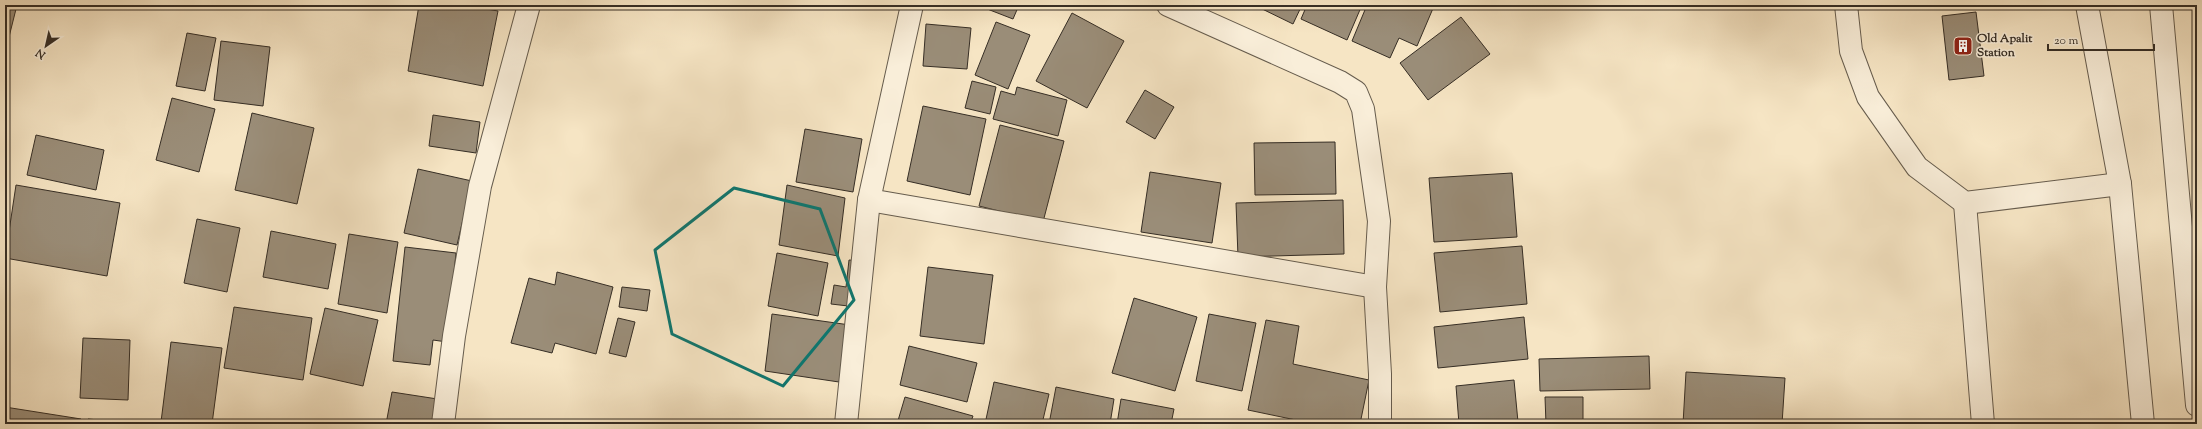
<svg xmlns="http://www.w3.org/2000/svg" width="2202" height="429" font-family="'Sorts Mill Goudy',serif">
  <rect width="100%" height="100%" fill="#f6e5c4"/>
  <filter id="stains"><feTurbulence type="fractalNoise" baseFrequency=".005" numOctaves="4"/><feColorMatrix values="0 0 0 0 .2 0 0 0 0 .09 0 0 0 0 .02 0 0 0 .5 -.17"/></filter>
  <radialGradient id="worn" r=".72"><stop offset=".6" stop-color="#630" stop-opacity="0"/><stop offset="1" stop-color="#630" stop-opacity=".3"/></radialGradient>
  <g fill="#9a8d78" stroke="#362e25">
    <path d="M5 5H17L5 53Z"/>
    <path d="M419 5H463L498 11 483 86 408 71Z"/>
    <path d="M977 5H1019L1013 19Z"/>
    <path d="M1254 5H1302L1293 24Z"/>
    <path d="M1307 5H1362L1347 40 1301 19Z"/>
    <path d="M1367 5H1432L1434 6 1417 46 1399 38 1390 58 1352 41Z"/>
    <path d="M1976 12 1984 76 1949 80 1942 16Z"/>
    <path d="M1072 13 1124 41 1087 108 1036 81Z"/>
    <path d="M1461 17 1490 54 1428 100 1400 63Z"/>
    <path d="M996 22 1030 35 1008 89 975 75Z"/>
    <path d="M926 24 971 28 967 69 923 66Z"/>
    <path d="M187 33 216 38 205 91 176 86Z"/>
    <path d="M221 41 270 47 263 106 214 100Z"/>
    <path d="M972 81 996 87 990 114 965 108Z"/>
    <path d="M1017 87 1067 100 1058 136 993 119 1001 91 1015 95Z"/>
    <path d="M1145 90 1174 107 1155 139 1126 122Z"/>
    <path d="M172 98 215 109 199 172 156 160Z"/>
    <path d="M923 106 986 119 970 195 907 181Z"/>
    <path d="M252 113 314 128 297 204 235 190Z"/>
    <path d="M433 115 480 122 476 153 429 146Z"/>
    <path d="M1000 125 1064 141 1043 222 979 206Z"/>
    <path d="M805 129 862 139 853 192 796 182Z"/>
    <path d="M36 135 104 150 96 190 27 175Z"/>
    <path d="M1335 142 1336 194 1255 195 1254 143Z"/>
    <path d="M418 169 472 181 457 245 404 233Z"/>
    <path d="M1150 172 1221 183 1212 243 1141 232Z"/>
    <path d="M1512 173 1517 237 1434 242 1429 178Z"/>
    <path d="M16 185 120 203 107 276 5 258Z"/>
    <path d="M787 185 845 198 838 256 779 245Z"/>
    <path d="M1343 200 1344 254 1238 257 1236 203Z"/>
    <path d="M197 219 240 228 227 292 184 283Z"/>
    <path d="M271 231 336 244 328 289 263 277Z"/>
    <path d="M349 234 398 242 387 313 338 304Z"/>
    <path d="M1522 246 1527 304 1440 312 1434 253Z"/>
    <path d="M405 247 456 253 447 342 433 340 430 365 393 361Z"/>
    <path d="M777 253 828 263 818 316 768 306Z"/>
    <path d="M849 260 863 261 857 307 831 304 834 285 846 287Z"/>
    <path d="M928 267 993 275 984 344 920 336Z"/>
    <path d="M557 272 613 287 596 354 555 343 552 353 511 343 529 278 555 285Z"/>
    <path d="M622 287 650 290 647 311 619 307Z"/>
    <path d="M1134 298 1197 317 1175 391 1112 373Z"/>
    <path d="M234 307 312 318 303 380 224 368Z"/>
    <path d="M325 308 378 320 363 386 310 374Z"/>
    <path d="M772 314 850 325 839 382 765 371Z"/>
    <path d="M1209 314 1256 323 1242 391 1196 381Z"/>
    <path d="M1524 317 1528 359 1438 368 1434 327Z"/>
    <path d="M618 318 635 322 626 357 609 353Z"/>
    <path d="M1266 320 1299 326 1293 364 1369 380 1360 424H1315L1248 410Z"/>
    <path d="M83 338 130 340 128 400 80 398Z"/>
    <path d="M171 342 222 348 212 424 161 422Z"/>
    <path d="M909 346 977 363 967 402 900 385Z"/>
    <path d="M1649 356 1650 389 1540 391 1539 359Z"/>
    <path d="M1686 372 1785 378 1782 424H1683Z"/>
    <path d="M1514 380 1518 422 1459 424 1456 386Z"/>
    <path d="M994 382 1049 394 1042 424H985Z"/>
    <path d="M1056 387 1114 399 1110 424H1049Z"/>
    <path d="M392 392 444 400 439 424H386Z"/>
    <path d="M905 397 973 416 970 424H897Z"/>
    <path d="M1545 397H1583V424H1546Z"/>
    <path d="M1121 399 1174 409 1171 424H1117Z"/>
    <path d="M5 407 81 419 80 424H5Z"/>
    <path d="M88 419 143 424H88Z"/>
  </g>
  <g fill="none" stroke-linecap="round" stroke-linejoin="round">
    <defs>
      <g id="minor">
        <path d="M1168 5 1340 82 1356 92 1363 109 1379 221 1375 287 1380 374V424"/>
        <path d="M1846 5 1851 51 1868 97 1917 167 1965 203 2120 184"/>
        <path d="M2087 5 2120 184 2143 424"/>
        <path d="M2161 5 2197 405"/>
        <path d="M869 200 1375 287"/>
        <path d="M1965 203 1983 424"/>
        <path d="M443 424 454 336 480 186 529 5"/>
        <path d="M846 424 869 200 912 5"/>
      </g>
    </defs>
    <use href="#minor" stroke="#665c4d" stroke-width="24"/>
    <use href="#minor" stroke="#f9eed9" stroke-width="22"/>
  </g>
  <path fill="none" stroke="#0f766e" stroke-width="3" stroke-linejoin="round" d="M734 188 820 209 854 300 783 386 672 334 655 250Z"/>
  <defs>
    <symbol id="building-square" viewBox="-11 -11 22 22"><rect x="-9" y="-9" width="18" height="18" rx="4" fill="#8f2418" stroke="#f9eed9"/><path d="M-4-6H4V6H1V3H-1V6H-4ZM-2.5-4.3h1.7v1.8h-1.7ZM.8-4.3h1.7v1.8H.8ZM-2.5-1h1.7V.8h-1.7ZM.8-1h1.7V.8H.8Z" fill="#fff"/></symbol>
  </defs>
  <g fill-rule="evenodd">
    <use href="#building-square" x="1952" y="35" width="22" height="22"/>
  </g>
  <g text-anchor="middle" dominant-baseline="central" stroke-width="3" stroke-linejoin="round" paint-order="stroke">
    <g font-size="12" font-weight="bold" fill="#362e25" stroke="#f9eed9" text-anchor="start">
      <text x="1977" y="39">Old Apalit<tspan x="1977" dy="14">Station</tspan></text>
    </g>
  </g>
  <rect width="2202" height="429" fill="none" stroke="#f6e5c4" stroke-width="20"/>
  <rect x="6" y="6" width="2190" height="417" fill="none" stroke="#362e25" stroke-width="2"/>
  <rect x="10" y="10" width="2182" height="409" fill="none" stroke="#362e25"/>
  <g transform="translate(46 46) rotate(214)" stroke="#f9eed9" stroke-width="3" paint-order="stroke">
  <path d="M0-3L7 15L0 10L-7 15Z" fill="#362e25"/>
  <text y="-6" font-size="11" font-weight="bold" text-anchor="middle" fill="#362e25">N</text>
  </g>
  <path d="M2048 44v6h106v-6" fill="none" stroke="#362e25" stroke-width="2"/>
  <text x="2054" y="44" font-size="12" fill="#362e25" stroke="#f9eed9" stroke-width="3" paint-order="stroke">20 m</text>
  <rect width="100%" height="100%" filter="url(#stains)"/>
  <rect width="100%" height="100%" fill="url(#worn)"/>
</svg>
